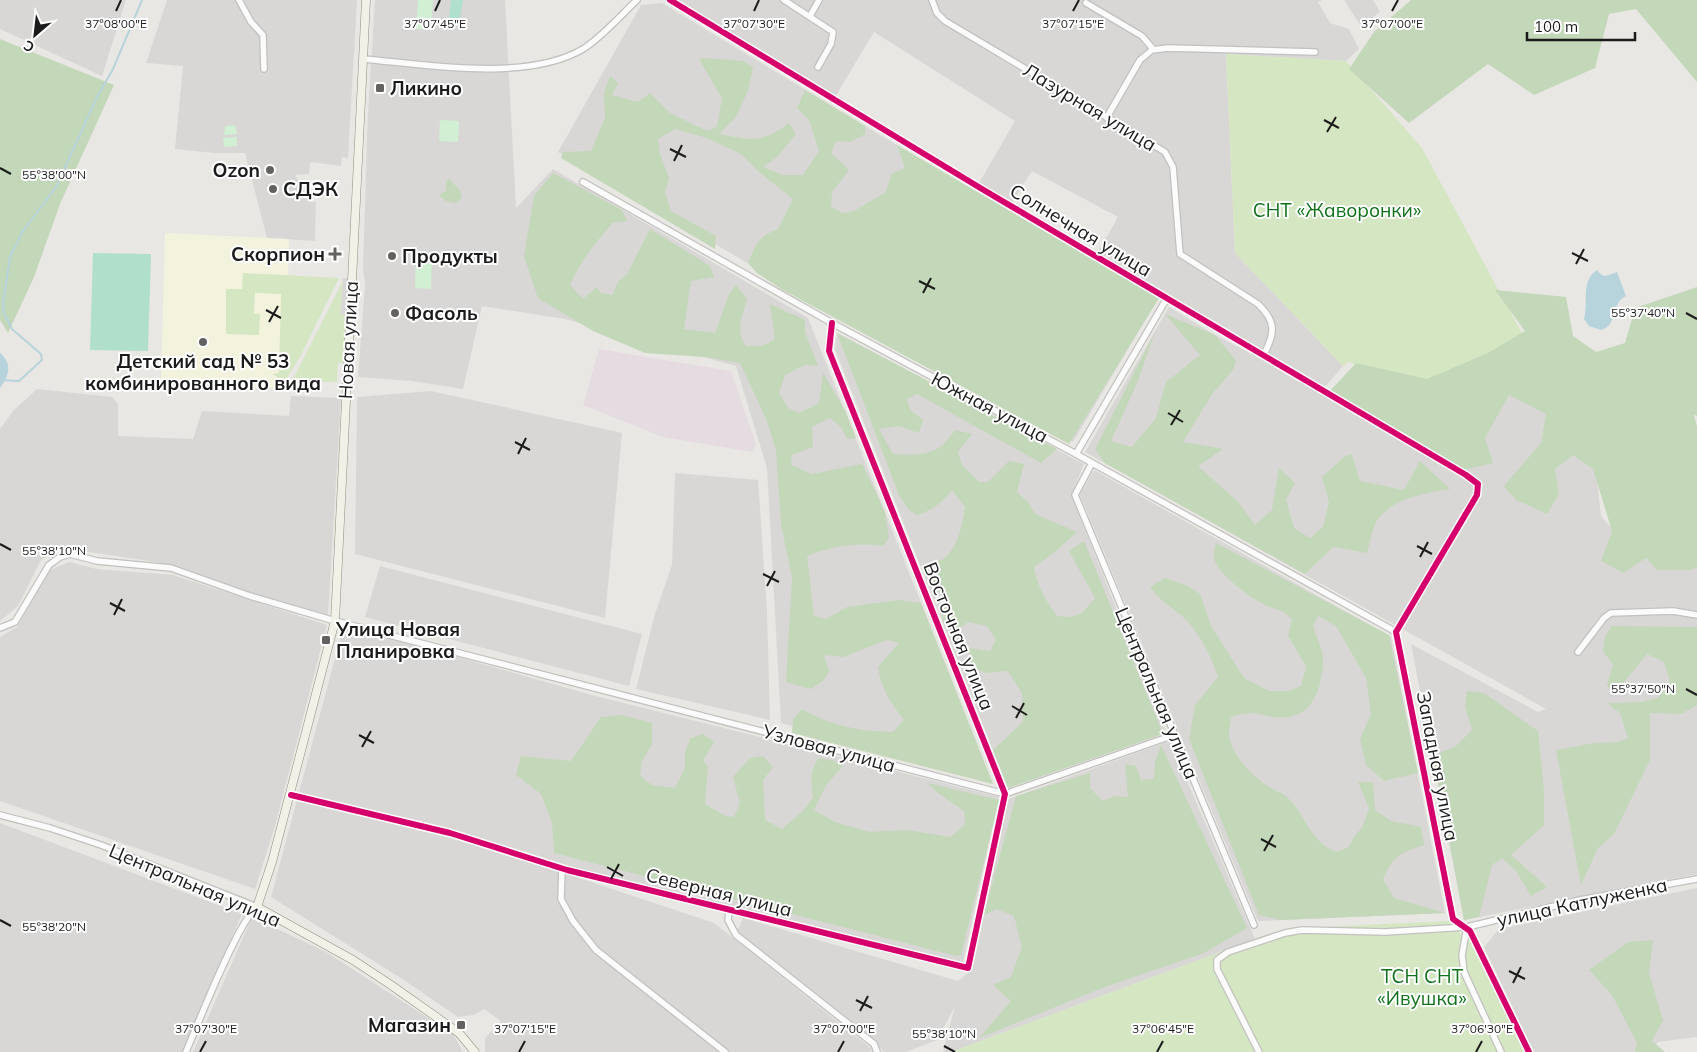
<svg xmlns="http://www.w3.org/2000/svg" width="1697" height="1052" font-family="Mulish,sans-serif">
  <rect width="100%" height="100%" fill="#e9e7e3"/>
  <g fill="#d8d7d5">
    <path d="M0 0H126L102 76 0 29Z"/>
    <path d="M167 0H357L348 158 342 157 341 166 310 162 309 174 295 175 311 202H316L315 241 267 238 245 153H214L175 149 183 66 146 63Z"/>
    <path d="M375 0H505L516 208 553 169 808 318 993 784 781 723 767 468 736 366 565 319 482 306 463 389 412 381 358 377 365 285 363 268 368 112Z"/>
    <path d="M674 0H1323L1318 2 1330 23 1349 29 1359 49 1346 61 1226 54 1235 253 1343 366 1324 388 1097 254 1118 217 1032 171 1012 202 979 183 1015 121 874 32 835 97Z"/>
    <path d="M1344 0H1373L1380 12 1361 26Z"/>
    <path d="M662 3 1156 302 1073 442 836 315 558 152 641 5Z"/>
    <path d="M343 278H349L346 315H340Z"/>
    <path d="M1169 307 1215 335 1402 432 1511 389 1592 434 1601 516 1632 552 1697 555V874L1464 920 1411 644 1538 712 1546 709 1085 452Z"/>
    <path d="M837 333 1084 464 1071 495 1166 733 1008 788 835 349Z"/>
    <path d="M37 389 112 397 118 404V436L193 439 202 411 289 416 291 396 341 398 328 615 260 596 175 565 63 548 41 560 18 606 0 621V429L13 411Z"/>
    <path d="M431 391 622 433 605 618 355 554 357 397Z"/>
    <path d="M1094 470 1391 637 1445 913 1258 921 1080 495Z"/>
    <path d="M675 473 758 480 767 610 770 720 636 689 655 614 672 565Z"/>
    <path d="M69 562 97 569 173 575 327 625 275 826 255 889 0 801V637L17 627 50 570Z"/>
    <path d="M380 566 642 634 629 686 365 617Z"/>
    <path d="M344 625 592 695 999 797 963 962 492 849 714 923 872 1049 870 1052H485V1038L501 1021 484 1009 474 1015 458 1017 404 980 271 897Z"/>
    <path d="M1170 741 1255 939 951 1052H943L955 1006 937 1040 906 1052H884L863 1030 737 932 743 918 958 981 969 972 1008 799Z"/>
    <path d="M0 823 242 914 183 1052H0Z"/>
    <path d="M1697 888V1037L1658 1042 1651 1052H1534L1484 947 1499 929Z"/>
    <path d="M252 917 326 952 453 1034 463 1052H193Z"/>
  </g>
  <path fill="#e7dbe2" d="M599 349 731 371 756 444 753 452 663 437 583 405Z"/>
  <path fill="#f3f3dd" d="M165 233 289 239 285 388 178 382 161 386Z"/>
  <g fill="#d5e6c2">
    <path d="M1226 54 1346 61 1422 148 1526 341 1439 380 1382 375 1348 362 1343 366 1235 253Z"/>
    <path d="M243 273 339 278 301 355 285 381 272 374 279 373 281 294 255 293 254 314H260L259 335 226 334V289H242Z"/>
    <path d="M343 281 340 315H346L343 363H338L337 382 292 381Z"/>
    <path d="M1449 921 1460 934 1471 939 1526 1052H951L1274 932 1299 928Z"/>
  </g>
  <g fill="#c3d7b9">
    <path d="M1411 0H1697V82L1636 9 1609 14 1595 68 1534 95 1488 64 1409 123 1349 69 1374 32Z"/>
    <path d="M0 39 114 85 60 204 34 277 8 333 0 320Z"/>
    <path d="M705 58 743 61 753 67 748 91 735 118 719 134C753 140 760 144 789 123L796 134 777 157 763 167 783 175H803L819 151 809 120 797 108 805 90 865 126V134L850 142 836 141 831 153 849 170 832 192 831 206 842 213 854 211 886 192 891 174 905 168 897 145 1159 298 1069 444 783 290 757 273 748 263C757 242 757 238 778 229L793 199 760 173 741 154 707 138 675 129 658 139 660 154 669 178 665 193 671 211 716 236 715 249 561 158 563 152 591 151 605 118 604 93 610 76 618 83 612 95 638 102 650 93 670 113 707 131 717 127 722 98 699 59Z"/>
    <path d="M553 173 622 210 627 221 613 223C594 243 581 261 570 285L583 299 597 287 601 293 612 295 618 282 627 274 650 229 710 266 714 277 691 281 684 329 715 333 729 294 736 285 747 299C743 316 734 330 746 346H762L775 339 770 304 805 320V332L818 366 805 365 785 375 779 393 788 408 799 413 819 403 823 373 845 410 856 438 847 439 841 427 830 418 812 427 813 447 792 455 791 465 812 474 862 464 885 512 889 538 883 546C855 542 833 546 807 556L814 616 826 619 847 607 899 600 921 603 993 784 792 733 793 719 802 709C830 726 860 731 893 732L904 720C891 703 881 689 878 667L899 643 887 640 843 657 824 655 829 672 823 681 811 689 786 682 792 577 781 525 776 450 767 421 740 363 705 357 645 353 593 331 538 298 524 256 534 196Z"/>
    <path d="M449 179 459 189 462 198 455 203 446 201 439 195 446 191V182Z"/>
    <path d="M1697 287V416L1694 415 1697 427V567L1691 570H1657L1646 558 1623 573 1601 561 1612 531 1593 469 1573 455 1555 469 1559 494 1547 514 1516 500 1504 486 1541 443 1546 414 1509 395 1485 438 1493 463 1462 470 1330 391 1356 363 1427 379 1488 353 1525 331 1495 290 1566 297 1573 336 1596 352 1625 343 1635 308Z"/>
    <path d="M1165 314 1215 335 1236 361 1233 370 1212 394 1183 442 1223 449 1198 466 1238 502 1255 525 1272 510 1279 468 1295 483 1286 500 1294 528 1310 538 1323 527 1329 502 1322 477 1344 457 1352 454 1360 481 1404 490 1420 461 1450 489C1426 493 1394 498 1378 519 1372 527 1370 543 1367 553L1333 547 1305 574 1105 463 1095 449 1155 332 1137 383 1111 441 1132 447 1156 418 1166 382 1200 355Z"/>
    <path d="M837 333 1057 449 1041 463 917 394 907 399 910 410 923 420 919 433 899 426 879 429 893 454C922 455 938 457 955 430L972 434 958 452 962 465 979 482H988L1009 461 1024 464 1017 492 1028 502 1035 514 1077 532 1056 551 1034 567C1037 586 1046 601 1057 616 1078 619 1082 614 1095 598L1069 551 1084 541 1163 734 1008 788 993 750 1023 722 1022 693 1008 671 987 673 972 668 969 648 990 651 996 640 987 626 968 622 956 631 943 622 944 600 923 565C929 563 938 562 943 559 959 547 962 525 965 507L952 490C942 503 933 510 917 515L909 510 899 495Z"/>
    <path d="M1216 543 1389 635 1418 773 1384 781 1366 765 1360 739 1371 714 1366 678 1336 626 1318 616 1313 626C1316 636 1323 649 1323 660 1323 682 1315 714 1288 717 1266 720 1258 707 1231 717 1231 723 1228 731 1229 736 1232 755 1251 775 1266 785 1273 790 1283 792 1289 799 1308 818 1309 842 1337 852L1349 847 1354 837 1363 826 1369 808 1358 782H1373L1375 810 1391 821 1421 827 1424 845C1400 853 1394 855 1383 879L1394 898 1445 913 1281 920 1259 915 1189 739 1195 705 1218 677C1211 656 1199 631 1182 616 1170 606 1159 600 1150 587L1165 578 1188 586 1200 594 1211 626 1244 678 1269 691H1289L1301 686 1306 666 1288 636 1292 619C1280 608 1279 611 1265 605 1252 599 1223 577 1217 565 1212 558 1214 551 1216 543Z"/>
    <path d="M1612 626 1697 627V705L1681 714 1650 713V760L1614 834 1598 848 1581 885 1556 750 1594 743 1618 742 1628 738 1620 713 1607 703 1641 702 1658 698 1670 681 1664 662 1647 654 1625 681 1615 690 1610 689 1607 685 1613 665 1603 651 1605 636Z"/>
    <path d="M1467 691 1484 693 1538 731 1544 791V825L1511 855 1547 887 1531 896 1516 871 1502 858 1492 865 1479 917 1464 920 1433 756 1456 746 1472 730 1465 707Z"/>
    <path d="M621 715 652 723V744L642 761 640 776 652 785 675 788 685 768V752L691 738 703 734 714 742 703 760 708 767 705 804 725 816 734 817 740 803 733 777 750 758 763 756 773 767 763 780 765 820 782 829 803 811 813 797C811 782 809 771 819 758L832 760 843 766 826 785 814 810 835 822 869 832 907 830 951 837 965 824 964 811 938 793 927 783 999 800 961 955 956 956 554 853 552 823 541 794 516 775 521 756 571 761 601 717Z"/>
    <path d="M1161 745 1247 928 1204 953 1102 988 979 1038 1011 1001 993 985 1011 977 1022 947 1014 916 997 909 984 915 1016 796 1090 773V788L1103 801 1115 796 1128 797 1125 764 1136 766 1141 780 1154 779 1155 762Z"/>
    <path d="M1653 940 1649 973 1663 1020 1652 1041 1665 1052H1635L1637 1043 1612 995 1589 970 1628 942Z"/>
  </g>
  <g fill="#d1efd2">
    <path d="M418 0H433L431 30 416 29Z"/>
    <path d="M440 120 459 121 458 142 439 141Z"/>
    <path d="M235 125 237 134 224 135 225 126Z"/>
    <path d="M237 137V146L224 147 223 138Z"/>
    <path d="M416 255 432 256 431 289 415 288Z"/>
  </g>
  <g fill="#b0dfcc">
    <path d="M451 0H463L459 24 451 23 449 20Z"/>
    <path d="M93 253 151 254 148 351 90 350Z"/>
  </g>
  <g fill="#b7d3db">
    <path d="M1597 270C1605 280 1607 275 1617 272L1626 296C1610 303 1619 325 1601 330L1589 326 1584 319C1589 302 1580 281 1597 270Z"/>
    <path d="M0 353C13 364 9 376 0 388Z"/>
  </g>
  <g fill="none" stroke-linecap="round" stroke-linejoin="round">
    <path stroke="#b7d3db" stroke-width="2" d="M0 380 19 381 42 360 41 354 12 329 4 313 3 303 10 257 23 231 56 187 97 97 113 69 142 0"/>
    <defs>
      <g id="street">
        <path d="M239 0 251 22 263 35 264 69"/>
        <path d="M670 0 982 189 1466 475 1478 484 1477 495 1396 632 1453 919 1470 931 1529 1052"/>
        <path d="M784 0 833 32 831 44 818 67"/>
        <path d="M932 0 937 13 945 21 1165 152 1173 167 1180 254 1258 304C1277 322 1275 334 1263 356"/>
        <path d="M1086 3 1142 36 1153 49"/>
        <path d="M810 16 819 0"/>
        <path d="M364 59C427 65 527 82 583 49 602 37 620 16 637 0"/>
        <path d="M1107 117 1140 60 1152 50 1168 48 1315 52"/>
        <path d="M583 182 832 323 1076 454 1396 632"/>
        <path d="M1076 454 1167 298"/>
        <path d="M1092 463 1075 495 1254 925"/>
        <path d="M0 628 15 622 49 565 60 557 70 554 97 561 171 568 250 596 335 621 1005 794 1174 735"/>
        <path d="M1578 652 1604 618 1611 613 1673 611 1697 615"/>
        <path d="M291 795 450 833 567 870 968 968 1005 794 829 351 832 323"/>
        <path d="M0 815 50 828 101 845 257 907"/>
        <path d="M562 868 561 899 573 921 596 950 725 1052"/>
        <path d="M729 910 728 920 736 935 874 1044 877 1052"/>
        <path d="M1467 927 1462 955 1464 972 1501 1052"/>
        <path d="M186 1052C197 1026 239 919 257 907"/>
        <path d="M1259 1052 1217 969V960L1228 952 1285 933 1302 930 1385 932 1467 927 1580 900 1697 879"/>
      </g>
      <path id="secondary" d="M366 0 335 621 272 862 257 907 353 960 391 985 459 1033 475 1052"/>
    </defs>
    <use href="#street" stroke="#c2c1bf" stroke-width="8"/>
    <use href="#secondary" stroke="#8f917d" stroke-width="9"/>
    <use href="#street" stroke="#fcfbfb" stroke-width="5.5"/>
    <use href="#secondary" stroke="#f1f1e8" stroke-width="8"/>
    <defs>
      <g id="cycleway">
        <path d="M670 0 982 189 1466 475 1478 484 1477 495 1396 632 1453 919 1470 931 1529 1052"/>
        <path d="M291 795 450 833 567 870 968 968 1005 794 829 351 832 323"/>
      </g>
    </defs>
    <use href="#cycleway" stroke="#fff" stroke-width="9"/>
    <use href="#cycleway" stroke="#d6006c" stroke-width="6"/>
  </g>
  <path fill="none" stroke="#1b1b1b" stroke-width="2" d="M116 11 121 0M435 11 440 0M754 11 759 0M1073 11 1079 0M1392 11 1398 0M1324 120 1339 128M1327 132 1336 117M670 149 686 157M674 161 682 145M0 168 11 174M1572 253 1588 261M1576 264 1584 249M919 281 935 289M923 293 931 278M266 310 281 318M1686 313 1697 319M269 322 278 306M1168 413 1183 422M1171 425 1180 410M515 442 530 450M518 454 526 438M0 544 11 550M1417 546 1432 554M1420 557 1428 542M763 574 779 582M767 586 775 571M110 603 125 611M114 615 122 599M1686 689 1697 695M1012 706 1027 715M1016 718 1024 703M359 735 374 743M362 747 371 731M1261 839 1276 847M1264 851 1273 835M607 867 623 876M611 879 619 864M0 920 11 926M1509 971 1525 979M1513 983 1521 967M856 1000 872 1008M860 1011 868 996M944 1046 955 1052M200 1052 206 1041M519 1052 525 1041M838 1052 844 1041M1157 1052 1163 1041M1476 1052 1482 1041"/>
  <g fill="#636261" stroke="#fff" stroke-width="2">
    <rect x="375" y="83" width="10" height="10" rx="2.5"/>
    <circle cx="270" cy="170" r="5"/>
    <circle cx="273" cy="189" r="5"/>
    <path d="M332.5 246.5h5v5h5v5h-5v5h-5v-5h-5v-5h5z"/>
    <circle cx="392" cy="256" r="5"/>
    <circle cx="395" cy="313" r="5"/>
    <circle cx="203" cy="342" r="5"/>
    <rect x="321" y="635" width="10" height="10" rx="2.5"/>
    <rect x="456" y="1020" width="10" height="10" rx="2.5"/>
  </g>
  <g text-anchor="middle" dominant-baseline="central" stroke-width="4" stroke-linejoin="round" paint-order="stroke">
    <g font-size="19" font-weight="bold" fill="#1b1b1b" stroke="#fff" text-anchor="start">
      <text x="390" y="88">Ликино</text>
      <text x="260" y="170" text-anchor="end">Ozon</text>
      <text x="283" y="189">СДЭК</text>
      <text x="325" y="254" text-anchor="end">Скорпион</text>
      <text x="402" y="256">Продукты</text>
      <text x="405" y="313">Фасоль</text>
      <text x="203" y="361" text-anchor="middle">Детский сад № 53<tspan x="203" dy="22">комбинированного вида</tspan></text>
      <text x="336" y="629">Улица Новая<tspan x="336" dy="22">Планировка</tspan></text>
      <text x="451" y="1025" text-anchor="end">Магазин</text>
    </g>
    <g font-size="19" fill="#1b1b1b" stroke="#fff">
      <text transform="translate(1090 107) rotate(31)">Лазурная улица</text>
      <text transform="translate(1081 230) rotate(31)">Солнечная улица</text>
      <text transform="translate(348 340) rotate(-87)">Новая улица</text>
      <text transform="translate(990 407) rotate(28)">Южная улица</text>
      <text transform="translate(959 636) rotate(68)">Восточная улица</text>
      <text transform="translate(1157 693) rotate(67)">Центральная улица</text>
      <text transform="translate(829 748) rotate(15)">Узловая улица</text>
      <text transform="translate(1438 766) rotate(79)">Западная улица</text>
      <text transform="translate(195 885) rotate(23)">Центральная улица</text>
      <text transform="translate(719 892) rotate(14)">Северная улица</text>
      <text transform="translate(1582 902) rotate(-12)">улица Катлуженка</text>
    </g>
    <g font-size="19" fill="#10711b" stroke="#fff">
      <text x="1337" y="210">СНТ «Жаворонки»</text>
      <text x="1422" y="976">ТСН СНТ<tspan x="1422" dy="22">«Ивушка»</tspan></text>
    </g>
  </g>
  <g font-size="12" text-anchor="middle" fill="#1b1b1b" stroke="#fff" stroke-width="4" stroke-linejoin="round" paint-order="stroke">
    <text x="116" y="28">37°08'00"E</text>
    <text x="435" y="28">37°07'45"E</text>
    <text x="754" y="28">37°07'30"E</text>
    <text x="1073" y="28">37°07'15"E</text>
    <text x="1392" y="28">37°07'00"E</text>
    <text x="54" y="179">55°38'00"N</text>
    <text x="1643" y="317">55°37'40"N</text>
    <text x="54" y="555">55°38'10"N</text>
    <text x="1643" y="693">55°37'50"N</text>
    <text x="54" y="931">55°38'20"N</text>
    <text x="206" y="1033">37°07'30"E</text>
    <text x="525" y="1033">37°07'15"E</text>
    <text x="844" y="1033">37°07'00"E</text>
    <text x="1163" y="1033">37°06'45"E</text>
    <text x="1482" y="1033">37°06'30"E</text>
    <text x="944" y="1038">55°38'10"N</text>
  </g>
  <g transform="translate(35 35) rotate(208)" stroke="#ffffff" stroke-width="4" paint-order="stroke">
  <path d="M0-4L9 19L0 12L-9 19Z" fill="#1b1b1b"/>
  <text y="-8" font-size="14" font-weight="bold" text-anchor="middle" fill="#1b1b1b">С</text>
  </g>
  <path d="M1527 32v8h108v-8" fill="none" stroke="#1b1b1b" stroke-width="2.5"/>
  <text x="1534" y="32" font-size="15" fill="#1b1b1b" stroke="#ffffff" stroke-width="4" paint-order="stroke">100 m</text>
</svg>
